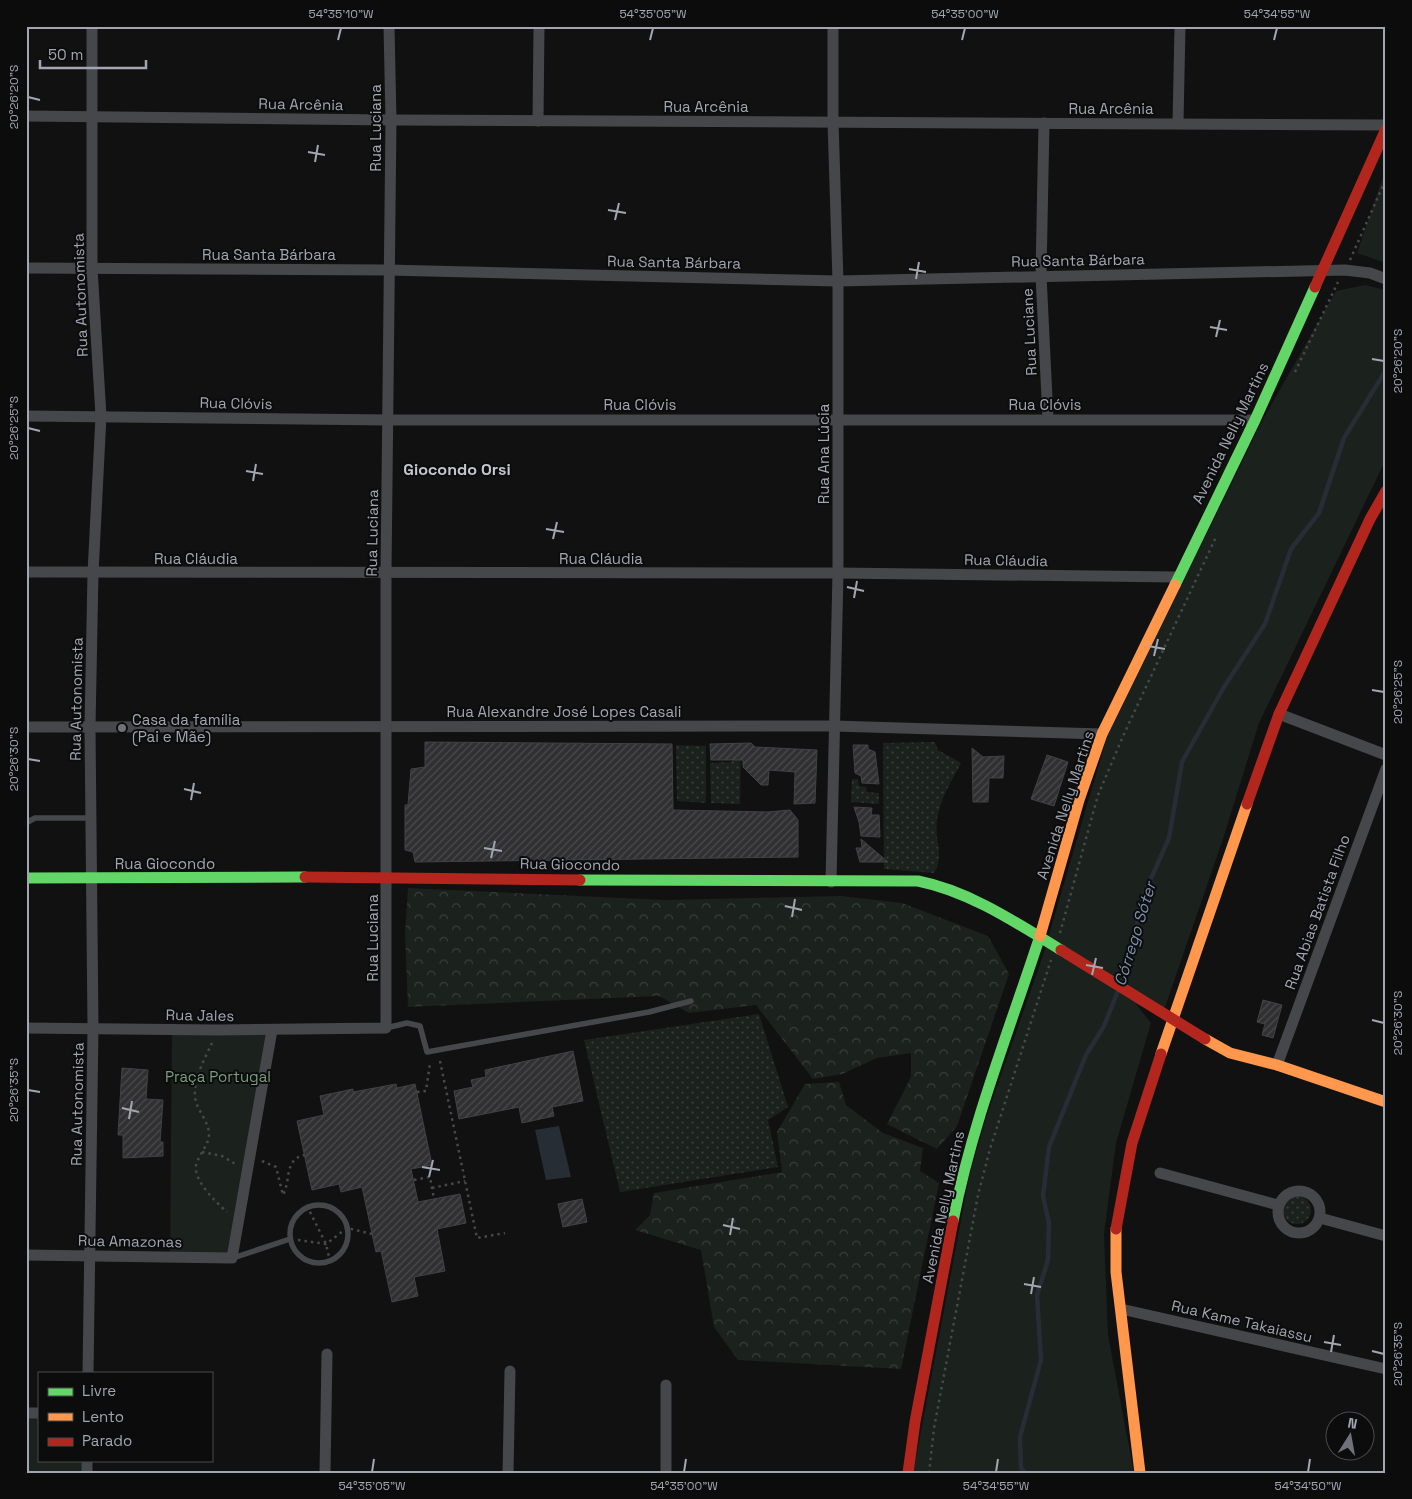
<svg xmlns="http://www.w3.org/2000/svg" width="1412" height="1499" font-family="'Space Grotesk',sans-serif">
  <defs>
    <pattern id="grass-dots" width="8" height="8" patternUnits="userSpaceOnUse" patternTransform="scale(1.25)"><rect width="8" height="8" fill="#1b211c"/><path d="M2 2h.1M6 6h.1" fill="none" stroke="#393e3b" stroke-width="1.8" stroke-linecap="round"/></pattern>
    <pattern id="forest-crowns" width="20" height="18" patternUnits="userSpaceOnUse" patternTransform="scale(1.25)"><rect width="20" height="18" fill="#1b211c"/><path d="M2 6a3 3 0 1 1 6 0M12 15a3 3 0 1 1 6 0" fill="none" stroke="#393e3b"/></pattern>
    <pattern id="building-hatch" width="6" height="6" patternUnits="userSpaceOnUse" patternTransform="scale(1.25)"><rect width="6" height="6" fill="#303032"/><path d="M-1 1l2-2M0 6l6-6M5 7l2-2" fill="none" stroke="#4b4b4d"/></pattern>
  </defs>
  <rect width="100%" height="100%" fill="#111"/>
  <g fill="url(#grass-dots)">
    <path d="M935 742 938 750 961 763C951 782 940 799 937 820 934 841 945 854 934 873L884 869 883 743Z"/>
    <path d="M676 745 706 746V803L677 801Z"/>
    <path d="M732 745H741L740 804 711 803 710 763 732 762Z"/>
    <path d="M852 779H858L859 786 866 787 867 792 879 793V804L851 802Z"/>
    <path d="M759 1014 788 1107 768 1120 778 1167 620 1192 584 1040Z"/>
    <circle cx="1297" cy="1210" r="14"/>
  </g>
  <g fill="url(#forest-crowns)">
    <path d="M408 888 665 900 841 896 902 903 988 936 1009 974 957 1126 937 1149 887 1124 911 1077V1053L877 1058 842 1074 813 1079 756 1005 689 1013 659 996 408 1007 405 934Z"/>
    <path d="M839 1082 846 1105 883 1133 923 1148 920 1171 939 1183 901 1369 738 1360 714 1327 701 1250 635 1230 650 1215 654 1193 782 1172 777 1132 805 1084Z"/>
  </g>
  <g fill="#1b211c">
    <path d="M1386 168V263L1357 253Z"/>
    <path d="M1365 285 1386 290V459L1259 723 1223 839 1162 1016 1136 1004 1151 1023 1116 1143 1104 1234 1108 1335 1134 1473H913L970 1173 986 1118 1043 955 1107 737 1262 421 1336 291Z"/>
    <path d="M172 1029 272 1030 232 1258H170Z"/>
    <path d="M26 1413H39V1460H87V1473H26Z"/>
  </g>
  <path fill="#272d34" d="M559 1126 571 1177 546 1180 535 1130Z"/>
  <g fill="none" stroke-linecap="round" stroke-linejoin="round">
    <g stroke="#272d34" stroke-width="4.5">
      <path d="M1121 984 1127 967 1145 892 1169 838 1182 762 1224 687 1265 624 1291 549 1319 513 1344 438 1386 370"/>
      <path d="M1025 1473 1021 1468 1020 1437 1041 1360 1037 1295 1048 1260 1049 1223 1043 1196 1049 1147 1086 1055 1104 1026 1118 991"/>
    </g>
  </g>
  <g fill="url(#building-hatch)" stroke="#404244">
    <path d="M425 742 672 744 673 810 768 812 790 810 798 820V857L415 862 413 852 405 850V805H408L411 769 425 767Z"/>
    <path d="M751 743 755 747 817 750 815 803 794 804 795 772 769 770 768 785H761L743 767V760H711L710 744Z"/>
    <path d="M853 745H868V749L875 752 879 784 862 783 861 776 855 773Z"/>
    <path d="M972 748 983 757 1004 756 1003 778H989L988 802H973Z"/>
    <path d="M1047 755 1068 762 1054 806 1031 799Z"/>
    <path d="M854 807 872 808 871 815H879L880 837 861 836 859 822Z"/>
    <path d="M861 839 888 862H860L856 848H862Z"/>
    <path d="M1263 1000 1282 1005 1273 1038 1262 1035 1265 1024 1257 1022Z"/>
    <path d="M573 1051 583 1101 552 1107 554 1116 522 1123 519 1107 459 1119 454 1091 473 1087 471 1080 486 1077 485 1070Z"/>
    <path d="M122 1068 148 1070 146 1099 163 1100 160 1142H163V1156L123 1158V1135H118Z"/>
    <path d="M396 1084 397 1088 415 1084 432 1165 411 1169 418 1202 460 1194 466 1223 437 1229 445 1271 414 1277 418 1296 392 1302 381 1251 376 1252 362 1187 341 1192 339 1184 312 1190 297 1121 324 1115 320 1096 353 1089V1092Z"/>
    <path d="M582 1199 587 1222 563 1227 558 1204Z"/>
  </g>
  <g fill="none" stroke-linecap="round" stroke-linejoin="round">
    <g stroke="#47484c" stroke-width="2.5" stroke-dasharray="2.5 4" stroke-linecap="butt">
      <path d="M1350 260 1386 179"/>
      <path d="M1295 372 1338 282"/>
      <path d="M1060 933 1098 795 1124 734 1216 537"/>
      <path d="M212 1043C204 1060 191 1083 196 1102 199 1112 209 1123 209 1134 209 1144 201 1152 197 1162 190 1178 216 1202 227 1212"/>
      <path d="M440 1061 477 1238 505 1233"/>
      <path d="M417 1092 426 1091 430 1063"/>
      <path d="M202 1152 222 1156 237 1165"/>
      <path d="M262 1161 276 1167 283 1195C291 1180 284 1160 304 1155"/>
      <path d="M414 1180 430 1177 434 1199"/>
      <path d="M432 1188 465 1181"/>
      <path d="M307 1206 326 1244 330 1261"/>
      <path d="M298 1240 326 1244 347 1228 372 1234"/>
      <path d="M929 1473 934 1428 978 1195 990 1149 1051 960"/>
    </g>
    <g stroke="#46474a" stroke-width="5.5">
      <path d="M26 823 35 818H91"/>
      <path d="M386 1028 407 1023 420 1026 427 1052 649 1012 691 1001"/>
      <circle cx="319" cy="1234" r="29"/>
      <path d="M233 1258 290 1239"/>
    </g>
    <g stroke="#46474a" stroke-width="11">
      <path d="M26 116 391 120 1386 125"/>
      <path d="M538 121 539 26"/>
      <path d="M1044 123 1041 275 1048 419"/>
      <path d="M1178 123 1180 26"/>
      <path d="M26 268 388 270 838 281 1345 270 1370 273 1386 279"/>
      <path d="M26 416 389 420H1255"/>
      <path d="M26 572 838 573 1176 577"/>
      <path d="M1279 714 1386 755"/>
      <path d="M26 727 834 726 1102 734"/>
      <path d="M831 882 838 573V281L833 121V26"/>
      <path d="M26 1028 217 1030 386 1028V573L391 120 389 26"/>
      <path d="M1277 1065 1386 769"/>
      <path d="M1160 1173 1278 1205"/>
      <circle cx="1299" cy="1212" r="21"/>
      <path d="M1320 1218 1386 1236"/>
      <path d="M26 1255 232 1258 272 1030"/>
      <path d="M1121 1309 1386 1369"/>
      <path d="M88 1373 93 1028 90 727 93 573 101 416 92 268V26"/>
      <path d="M26 1413H39"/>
      <path d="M87 1473V1460"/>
      <path d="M325 1473 327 1354"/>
      <path d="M508 1473 510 1371"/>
      <path d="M666 1473V1385"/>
    </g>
    <g stroke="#63d668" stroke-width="11">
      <path d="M1175 585 1255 420 1315 287"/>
      <path d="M26 878 305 877"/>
      <path d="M580 880 918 881C969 891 1017 923 1061 950"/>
      <path d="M953 1221C972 1123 1009 1031 1040 936"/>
    </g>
    <g stroke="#ff974d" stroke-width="11">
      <path d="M1040 936 1079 800 1102 734 1175 585"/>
      <path d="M1205 1039 1230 1053 1277 1065 1386 1102"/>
      <path d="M1161 1054 1247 804"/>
      <path d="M1116 1229V1272L1140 1473"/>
    </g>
    <g stroke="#b3261e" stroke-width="11">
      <path d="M1315 287 1386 129"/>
      <path d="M1247 804 1279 714 1370 519 1386 491"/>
      <path d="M305 877 580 880"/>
      <path d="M1061 950 1205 1039"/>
      <path d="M1116 1229 1132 1143 1161 1054"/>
      <path d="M908 1473 915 1422 953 1221"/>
    </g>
  </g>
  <path fill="none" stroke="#a2a6b2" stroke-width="2" d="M338 40 341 28M650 40 653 28M962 40 965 28M1274 40 1277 28M28 97 40 100M308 152 325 155M315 162 318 145M608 210 626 213M615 220 619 203M909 269 926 272M916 279 919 262M1210 327 1227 330M1216 337 1220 320M1372 359 1384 361M28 428 40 431M246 471 263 474M253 481 256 464M546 529 564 532M553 539 557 522M847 587 864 591M854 598 857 581M1148 646 1165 649M1154 656 1158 639M1372 690 1384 692M28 759 40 761M184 789 201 793M191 800 194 783M484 848 502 851M491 858 495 841M785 906 802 910M792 917 795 899M1086 965 1103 968M1092 975 1096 958M1372 1020 1384 1023M28 1090 40 1092M122 1108 139 1112M129 1119 132 1101M422 1167 440 1170M429 1177 433 1160M723 1225 740 1229M730 1235 733 1218M1024 1284 1041 1287M1031 1294 1034 1277M1324 1342 1341 1345M1372 1351 1384 1354M1331 1352 1334 1335M372 1472 374 1459M684 1472 686 1459M996 1472 998 1459M1308 1472 1310 1459"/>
  <circle fill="#6f727a" stroke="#0c0c0d" stroke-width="2" cx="122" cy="728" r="5"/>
  <g text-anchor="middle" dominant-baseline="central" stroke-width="4" stroke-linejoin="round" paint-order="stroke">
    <g font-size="15" fill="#a2a6b2" stroke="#0c0c0d">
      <text transform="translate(301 104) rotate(1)">Rua Arcênia</text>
      <text x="706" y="106">Rua Arcênia</text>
      <text x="1111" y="108">Rua Arcênia</text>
      <text transform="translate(375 128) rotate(-90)">Rua Luciana</text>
      <text x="269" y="254">Rua Santa Bárbara</text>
      <text transform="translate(1078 260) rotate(-1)">Rua Santa Bárbara</text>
      <text transform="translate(674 262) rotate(1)">Rua Santa Bárbara</text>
      <text transform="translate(80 295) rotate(-92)">Rua Autonomista</text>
      <text transform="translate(1029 332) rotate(-93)">Rua Luciane</text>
      <text transform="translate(236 403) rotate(1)">Rua Clóvis</text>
      <text x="640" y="404">Rua Clóvis</text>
      <text x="1045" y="404">Rua Clóvis</text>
      <text transform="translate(1230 433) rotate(-64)">Avenida Nelly Martins</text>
      <text transform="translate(823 454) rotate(-90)">Rua Ana Lúcia</text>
      <text transform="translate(372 533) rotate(-89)">Rua Luciana</text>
      <text x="196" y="558">Rua Cláudia</text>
      <text x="601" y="558">Rua Cláudia</text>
      <text transform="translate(1006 560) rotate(1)">Rua Cláudia</text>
      <text transform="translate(76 699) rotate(-89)">Rua Autonomista</text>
      <text x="564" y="711">Rua Alexandre José Lopes Casali</text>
      <text transform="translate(1065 805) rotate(-72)">Avenida Nelly Martins</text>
      <text x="165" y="863">Rua Giocondo</text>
      <text transform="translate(570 864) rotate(1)">Rua Giocondo</text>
      <text transform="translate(1317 912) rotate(-70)">Rua Abias Batista Filho</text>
      <text transform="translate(372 938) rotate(-90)">Rua Luciana</text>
      <text transform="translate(200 1015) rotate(1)">Rua Jales</text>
      <text transform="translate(77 1104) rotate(-89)">Rua Autonomista</text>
      <text transform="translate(943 1207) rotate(-78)">Avenida Nelly Martins</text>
      <text transform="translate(130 1241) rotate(1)">Rua Amazonas</text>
      <text transform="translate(1242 1321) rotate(13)">Rua Kame Takaiassu</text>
    </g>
    <g font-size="15" fill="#a2a6b2" stroke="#0c0c0d" text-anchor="start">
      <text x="132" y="719">Casa da família<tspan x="132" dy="17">(Pai e Mãe)</tspan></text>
    </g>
    <g font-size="15" fill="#799d7f" stroke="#0c0c0d">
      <text x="218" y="1076">Praça Portugal</text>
    </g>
    <g font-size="16" font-weight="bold" fill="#c3c5cf" stroke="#0c0c0d">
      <text x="457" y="469">Giocondo Orsi</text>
    </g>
    <g font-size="16" font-style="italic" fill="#7990ad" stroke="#0c0c0d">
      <text transform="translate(1135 934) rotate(-73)">Córrego Sóter</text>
    </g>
  </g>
  <rect width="1412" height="1499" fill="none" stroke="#0c0c0d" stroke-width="55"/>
  <rect x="38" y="1372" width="175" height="90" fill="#0c0c0d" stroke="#484a4f"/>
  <rect x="48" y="1388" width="25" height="8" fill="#63d668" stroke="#484a4f"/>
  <text x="82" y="1396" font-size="15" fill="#a2a6b2">Livre</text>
  <rect x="48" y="1413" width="25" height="8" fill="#ff974d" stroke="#484a4f"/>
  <text x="82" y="1422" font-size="15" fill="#a2a6b2">Lento</text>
  <rect x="48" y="1438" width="25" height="8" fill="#b3261e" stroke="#484a4f"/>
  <text x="82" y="1446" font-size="15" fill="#a2a6b2">Parado</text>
  <g transform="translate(1350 1436) rotate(11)"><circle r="24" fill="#0c0c0d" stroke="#484a4f"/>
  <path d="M0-4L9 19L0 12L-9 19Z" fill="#6f727a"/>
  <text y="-8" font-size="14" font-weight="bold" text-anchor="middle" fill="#a2a6b2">N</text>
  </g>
  <path d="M40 60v8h106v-8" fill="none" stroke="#a2a6b2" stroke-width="2.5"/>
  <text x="48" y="60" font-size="15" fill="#a2a6b2" stroke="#0c0c0d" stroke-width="4" paint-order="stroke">50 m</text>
  <rect x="28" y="28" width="1356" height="1444" fill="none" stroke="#a2a6b2" stroke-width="2"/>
  <g font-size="12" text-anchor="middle" fill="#a2a6b2">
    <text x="341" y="18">54°35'10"W</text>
    <text x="653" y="18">54°35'05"W</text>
    <text x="965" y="18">54°35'00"W</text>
    <text x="1277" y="18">54°34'55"W</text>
    <text transform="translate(14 97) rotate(-90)" y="4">20°26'20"S</text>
    <text transform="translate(1398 361) rotate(-90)" y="4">20°26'20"S</text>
    <text transform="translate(14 428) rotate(-90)" y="4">20°26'25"S</text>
    <text transform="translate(1398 692) rotate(-90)" y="4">20°26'25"S</text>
    <text transform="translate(14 759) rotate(-90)" y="4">20°26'30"S</text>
    <text transform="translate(1398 1023) rotate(-90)" y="4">20°26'30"S</text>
    <text transform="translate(14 1090) rotate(-90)" y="4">20°26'35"S</text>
    <text transform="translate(1398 1354) rotate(-90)" y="4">20°26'35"S</text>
    <text x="372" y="1490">54°35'05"W</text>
    <text x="684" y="1490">54°35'00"W</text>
    <text x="996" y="1490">54°34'55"W</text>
    <text x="1308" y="1490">54°34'50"W</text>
  </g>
</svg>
